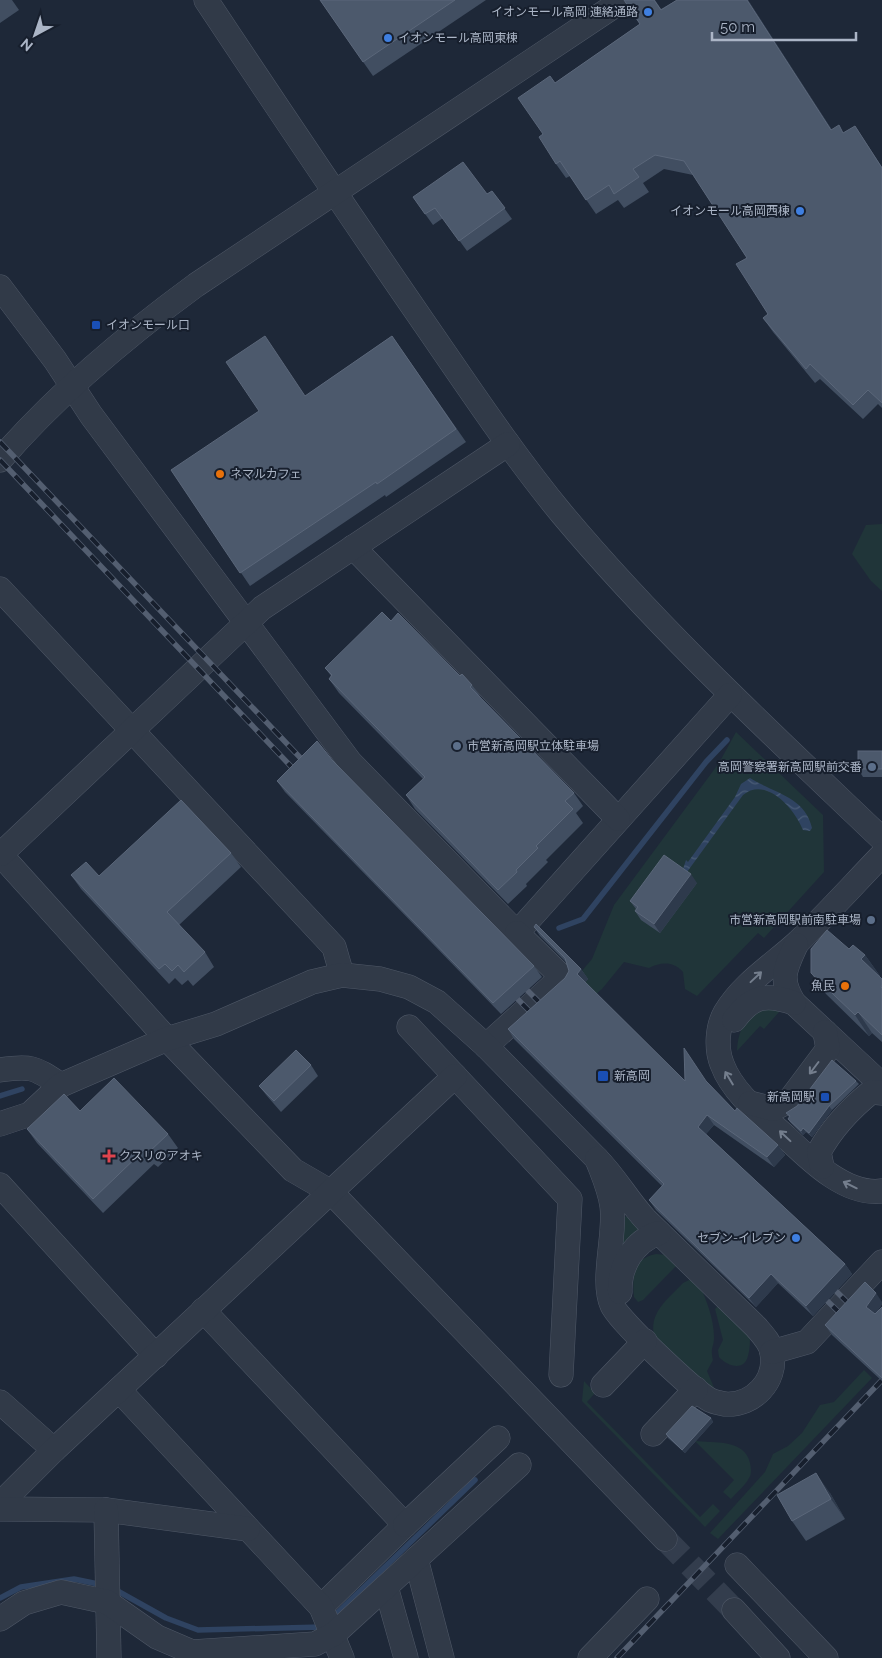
<svg xmlns="http://www.w3.org/2000/svg" width="882" height="1658" font-family="Raleway,'Noto Sans JP',sans-serif">
  <defs>
    <pattern id="water-waves" width="16" height="10" patternUnits="userSpaceOnUse" patternTransform="scale(1.25)"><rect width="16" height="10" fill="#2f4361"/><path d="M0 5q4-4 8 0t8 0" fill="none" stroke="#4a5c76"/></pattern>
  </defs>
  <rect width="100%" height="100%" fill="#1e2838"/>
  <g fill="#203539">
    <path d="M882 524V591L871 581 852 554 866 525Z"/>
    <path d="M736 732 823 815 824 872 764 938 758 933 697 996 685 989 683 972C673 961 661 962 649 968L624 962 602 989 595 995 584 984 581 972 592 959 614 905 719 763Z"/>
    <path d="M768 1007 780 1011 764 1029 760 1026 737 1051C738 1027 747 1016 768 1007Z"/>
    <path d="M630 1216 640 1229 624 1243 622 1242 624 1217Z"/>
    <path d="M656 1254 666 1255 676 1266 643 1300 638 1302 634 1297C632 1278 633 1258 656 1254Z"/>
    <path d="M689 1280 699 1283C706 1300 714 1318 714 1337 714 1348 710 1346 713 1360L707 1371 715 1390 697 1378 655 1338C647 1314 668 1299 683 1283Z"/>
    <path d="M720 1304 750 1335C750 1342 750 1349 748 1356 744 1372 727 1366 719 1357L718 1350 723 1340 715 1309Z"/>
    <path d="M864 1370 872 1378 718 1539 710 1533 765 1472 773 1454 788 1446 802 1433 820 1405 834 1402Z"/>
    <path d="M584 1381 595 1393 587 1402 700 1517 713 1504 720 1511 705 1527 582 1401Z"/>
    <path d="M695 1441C714 1443 745 1439 750 1463 751 1468 752 1474 749 1478 745 1486 736 1493 731 1499L723 1492 734 1480Z"/>
  </g>
  <path fill="url(#water-waves)" d="M750 778C773 793 805 796 812 828L810 831 803 830C794 808 766 776 743 795L687 872 683 869 686 860 688 862 735 797 741 784Z"/>
  <g fill="none" stroke-linecap="round" stroke-linejoin="round">
    <g stroke="#2f4361" stroke-width="5.5">
      <path d="M559 928 583 919 706 762 727 740"/>
      <path d="M0 1096 22 1089"/>
      <path d="M114 1589 166 1618 198 1630 322 1627"/>
      <path d="M0 1598 21 1587 74 1579 103 1585"/>
      <path d="M331 1619 475 1480"/>
    </g>
    <path stroke="#333d4d" stroke-width="24" stroke-dasharray="24 12" stroke-linecap="butt" d="M665 1539 734 1610"/>
    <defs>
      <g id="minor">
        <path d="M206 0C277 107 349 214 422 320 467 385 511 452 562 514 660 631 772 734 882 839"/>
        <path d="M0 287 55 360 91 415 350 762 517 933 730 695"/>
        <path d="M0 460C57 394 125 337 196 285L623 0"/>
        <path d="M353 547 618 819"/>
        <path d="M0 589 334 947 342 975"/>
        <path d="M0 854 167 1039 293 1170 331 1192 665 1539"/>
        <path d="M1 854 262 608 508 444"/>
        <path d="M882 855C854 884 827 914 798 942 773 965 743 983 725 1013 717 1027 716 1049 722 1064 733 1094 763 1116 786 1137 810 1160 846 1196 882 1191"/>
        <path d="M796 945C785 969 779 979 794 1003L882 1085"/>
        <path d="M734 1020C752 996 765 993 794 1003"/>
        <path d="M409 1027 570 1199 561 1375"/>
        <path d="M486 1046 562 977 517 933"/>
        <path d="M0 1070C32 1065 35 1068 61 1085"/>
        <path d="M750 1103 773 1109 789 1101 828 1049 825 1032"/>
        <path d="M0 1124 30 1114 61 1085 167 1039 216 1024 312 982 342 975 380 979 409 987 437 1002 486 1046 597 1159"/>
        <path d="M597 1159C616 1178 628 1201 646 1220L756 1327C762 1334 771 1343 772 1353 777 1381 753 1406 725 1404 721 1403 714 1402 710 1400 695 1392 618 1320 612 1305 601 1280 616 1234 612 1206 610 1190 603 1175 597 1159Z"/>
        <path d="M822 1167 819 1152C832 1128 850 1109 871 1092L882 1093"/>
        <path d="M0 1185 156 1356"/>
        <path d="M620 1292C619 1266 634 1241 659 1233"/>
        <path d="M203 1310 405 1525 321 1607"/>
        <path d="M772 1352 807 1342 882 1262"/>
        <path d="M603 1385 645 1341"/>
        <path d="M119 1390 321 1607 342 1658"/>
        <path d="M0 1402 54 1450"/>
        <path d="M653 1434 696 1389"/>
        <path d="M0 1504 54 1450 455 1076"/>
        <path d="M0 1509 106 1510 248 1529"/>
        <path d="M106 1510 109 1658"/>
        <path d="M405 1525 498 1438"/>
        <path d="M416 1559 442 1658"/>
        <path d="M737 1565 826 1658"/>
        <path d="M386 1587 406 1658"/>
        <path d="M734 1610 778 1658"/>
        <path d="M0 1619 24 1603 61 1592 107 1602 157 1637 192 1652 315 1644 334 1634 519 1465"/>
        <path d="M590 1658 647 1599"/>
      </g>
    </defs>
    <use href="#minor" stroke="#4f5867" stroke-width="25"/>
    <use href="#minor" stroke="#313a48" stroke-width="24"/>
    <defs>
      <g id="rail">
        <path d="M0 442 310 768"/>
        <path d="M0 460 301 777"/>
        <path d="M518 981 548 1011"/>
        <path d="M507 988 539 1021"/>
        <path d="M826 1281 856 1311"/>
        <path d="M817 1291 847 1320"/>
        <path d="M617 1658 882 1380"/>
      </g>
    </defs>
    <use href="#rail" stroke="#535e70" stroke-width="5.5"/>
    <use href="#rail" stroke="#171f2d" stroke-width="4" stroke-dasharray="11" stroke-linecap="butt"/>
  </g>
  <g fill="#414e61">
    <path d="M0 0H12L19 10 0 23Z"/>
    <path d="M320 0H486L373 76Z"/>
    <path d="M624 0H655L661 9 677 0H748L832 130 844 133 855 126 882 167V408L878 404 863 419 820 379 815 383 773 332 763 318 768 314 747 258 693 175 664 169 643 183 649 192 624 208 618 200 596 214 570 176 566 178 556 164 543 134 555 83 640 24Z"/>
    <path d="M492 191 512 219 467 251 443 218 433 225 413 197 487 194Z"/>
    <path d="M392 336 466 442 386 497 385 495 250 586 171 470 305 396Z"/>
    <path d="M391 621 472 685 482 699 574 793 583 806 576 813 583 823 546 860 548 862 526 884 527 886 508 904 415 809 406 795 423 779 339 693 329 679 331 676 325 668Z"/>
    <path d="M882 751V777H863L858 769Z"/>
    <path d="M277 781 534 966 542 977 501 1014 285 792Z"/>
    <path d="M231 853 241 867 179 925 205 952 214 967 193 986 188 980 182 985 175 978 169 984 81 889 71 875 99 876Z"/>
    <path d="M697 883 660 933 641 920 635 911 636 909 630 901Z"/>
    <path d="M534 927 581 969 588 979 585 982 685 1081 707 1082 735 1111 778 1145 785 1155 774 1167 714 1125 706 1134 845 1264 852 1274 813 1316 778 1283 756 1307 656 1210 649 1200 662 1186 514 1039 508 1029 565 978 569 971 566 962 540 936Z"/>
    <path d="M849 949 865 955 880 976H879L882 979V1042L872 1033 869 1036 826 994 811 973Z"/>
    <path d="M311 1065 318 1076 281 1112 267 1096 259 1086Z"/>
    <path d="M856 1081 859 1084 832 1110 812 1137 806 1132 803 1135 790 1122 788 1119 789 1117 786 1113Z"/>
    <path d="M80 1111 168 1134 178 1148 158 1167 154 1164 103 1213 37 1143 27 1129Z"/>
    <path d="M882 1302V1304L876 1313 882 1307V1381L832 1335 825 1325Z"/>
    <path d="M711 1418 713 1422 685 1453 668 1438 666 1434Z"/>
    <path d="M830 1493 845 1519 806 1541 792 1521Z"/>
  </g>
  <g fill="#2e3a4c">
    <path d="M747 0H748L841 144 831 130Z"/>
    <path d="M691 874 697 883 660 933 654 924Z"/>
    <path d="M865 955 880 976 876 980 861 959Z"/>
    <path d="M581 969 588 979 584 984 577 974Z"/>
    <path d="M858 1012 872 1033 869 1036 855 1015Z"/>
    <path d="M829 1106 832 1110 812 1137 809 1133Z"/>
    <path d="M707 1115 714 1125 704 1136 698 1127Z"/>
    <path d="M803 1128 806 1132 803 1135 801 1131Z"/>
    <path d="M778 1145 785 1155 774 1167 767 1157Z"/>
    <path d="M845 1264 852 1274 813 1316 806 1306Z"/>
    <path d="M771 1274 778 1283 756 1307 749 1298Z"/>
    <path d="M876 1293 882 1302V1304L873 1318 866 1307Z"/>
    <path d="M711 1418 713 1422 685 1453 682 1450Z"/>
    <path d="M816 1473 830 1493 845 1519 831 1499Z"/>
  </g>
  <g fill="#4c596c" stroke="#5b677a">
    <path d="M320 0H455L363 62Z"/>
    <path d="M624 0H654L661 10 677 0H747L831 130 839 125 843 133 855 126 882 168V403L868 390 853 405 810 364 806 369 763 318 768 314 736 264 747 258 684 161 655 155 633 169 639 177 614 194 609 185 586 200 560 161 556 164 539 137 543 134 518 98 550 76 555 83 640 24Z"/>
    <path d="M463 162 487 194 492 191 505 208 459 241 435 208 425 214 413 197Z"/>
    <path d="M265 336 305 396 392 336 456 429 377 484 376 482 240 573 171 470 259 411 226 362Z"/>
    <path d="M382 612 391 621 398 613 460 676 462 674 472 685 470 687 574 793 565 801 573 809 536 846 538 848 516 870 517 872 498 890 406 795 425 777 329 679 332 675 325 668Z"/>
    <path d="M317 741 333 761 534 966 493 1003 277 781Z"/>
    <rect x="858" y="751" width="24" height="18"/>
    <path d="M181 800 231 853 167 912 205 952 184 972 178 965 172 971 165 964 159 969 71 875 86 862 99 876Z"/>
    <path d="M664 855 691 874 654 924 635 911 638 907 630 901Z"/>
    <path d="M536 924 581 969 577 974 685 1081 684 1048 706 1081 735 1111 737 1108 778 1145 767 1157 707 1115 698 1127 845 1264 806 1306 771 1274 749 1298 649 1200 664 1184 508 1029 565 978 569 971 565 958 534 927Z"/>
    <path d="M827 930 849 949 853 945 865 955 861 959 882 979V985L881 987 882 988V1035L858 1012 855 1015 811 973V949Z"/>
    <path d="M296 1050 311 1065 274 1101 259 1086Z"/>
    <path d="M832 1060 856 1081 829 1106 809 1133 803 1128 801 1131 788 1119 790 1116 786 1113 797 1106Z"/>
    <path d="M114 1078 168 1134 148 1153 144 1150 93 1199 27 1129 64 1094 80 1111Z"/>
    <path d="M865 1282 876 1293 866 1307 875 1314 882 1307V1378L825 1325Z"/>
    <path d="M692 1406 711 1418 682 1450 666 1434Z"/>
    <path d="M816 1473 831 1499 792 1521 777 1495Z"/>
  </g>
  <defs><path id="oneway-shaft" d="M-6 0H5M1.5-3L5.5 0L1.5 3" fill="none" stroke-width="1.6" stroke-linecap="round" stroke-linejoin="round" transform="scale(1.25)"/></defs>
  <g stroke="#747e8d">
    <use href="#oneway-shaft" transform="translate(756 977) rotate(-43)"/>
    <use href="#oneway-shaft" transform="translate(814 1068) rotate(127)"/>
    <use href="#oneway-shaft" transform="translate(729 1078) rotate(-121)"/>
    <use href="#oneway-shaft" transform="translate(785 1136) rotate(-137)"/>
    <use href="#oneway-shaft" transform="translate(850 1185) rotate(-154)"/>
  </g>
  <g fill="#3f7fe0" stroke="#171f2d" stroke-width="2">
    <circle cx="648" cy="12" r="5"/>
    <circle cx="388" cy="38" r="5"/>
    <circle cx="800" cy="211" r="5"/>
    <circle cx="796" cy="1238" r="5"/>
  </g>
  <g fill="#1a4fb4" stroke="#171f2d" stroke-width="2">
    <rect x="91" y="320" width="10" height="10" rx="2.5"/>
    <rect x="597" y="1070" width="12" height="12" rx="2.5"/>
    <rect x="820" y="1092" width="10" height="10" rx="2.5"/>
  </g>
  <g fill="#e8710a" stroke="#171f2d" stroke-width="2">
    <circle cx="220" cy="474" r="5"/>
    <circle cx="845" cy="986" r="5"/>
  </g>
  <g fill="#5c6f8a" stroke="#171f2d" stroke-width="2">
    <circle cx="457" cy="746" r="5"/>
    <circle cx="872" cy="767" r="5"/>
    <circle cx="871" cy="920" r="5"/>
  </g>
  <path fill="#e0444e" stroke="#171f2d" stroke-width="2" d="M106.5 1148.5h5v5h5v5h-5v5h-5v-5h-5v-5h5z"/>
  <g text-anchor="middle" dominant-baseline="central" stroke-width="4" stroke-linejoin="round" paint-order="stroke">
    <g font-size="12" fill="#abb5c6" stroke="#171f2d" text-anchor="end">
      <text x="638" y="12">イオンモール高岡 連絡通路</text>
      <text x="398" y="38" text-anchor="start">イオンモール高岡東棟</text>
      <text x="790" y="211">イオンモール高岡西棟</text>
      <text x="106" y="325" text-anchor="start">イオンモール口</text>
      <text x="230" y="474" text-anchor="start">ネマルカフェ</text>
      <text x="467" y="746" text-anchor="start">市営新高岡駅立体駐車場</text>
      <text x="862" y="767">高岡警察署新高岡駅前交番</text>
      <text x="861" y="920">市営新高岡駅前南駐車場</text>
      <text x="835" y="986">魚民</text>
      <text x="614" y="1076" text-anchor="start">新高岡</text>
      <text x="815" y="1097">新高岡駅</text>
      <text x="119" y="1156" text-anchor="start">クスリのアオキ</text>
      <text x="786" y="1238">セブン-イレブン</text>
    </g>
  </g>
  <g transform="translate(35 35) rotate(220)" stroke="#171f2d" stroke-width="4" paint-order="stroke">
  <path d="M0-4L9 19L0 12L-9 19Z" fill="#abb5c6"/>
  <text y="-8" font-size="14" font-weight="bold" text-anchor="middle" fill="#abb5c6">N</text>
  </g>
  <path d="M712 32v8h144v-8" fill="none" stroke="#abb5c6" stroke-width="2.5"/>
  <text x="720" y="32" font-size="15" fill="#abb5c6" stroke="#171f2d" stroke-width="4" paint-order="stroke">50 m</text>
</svg>
